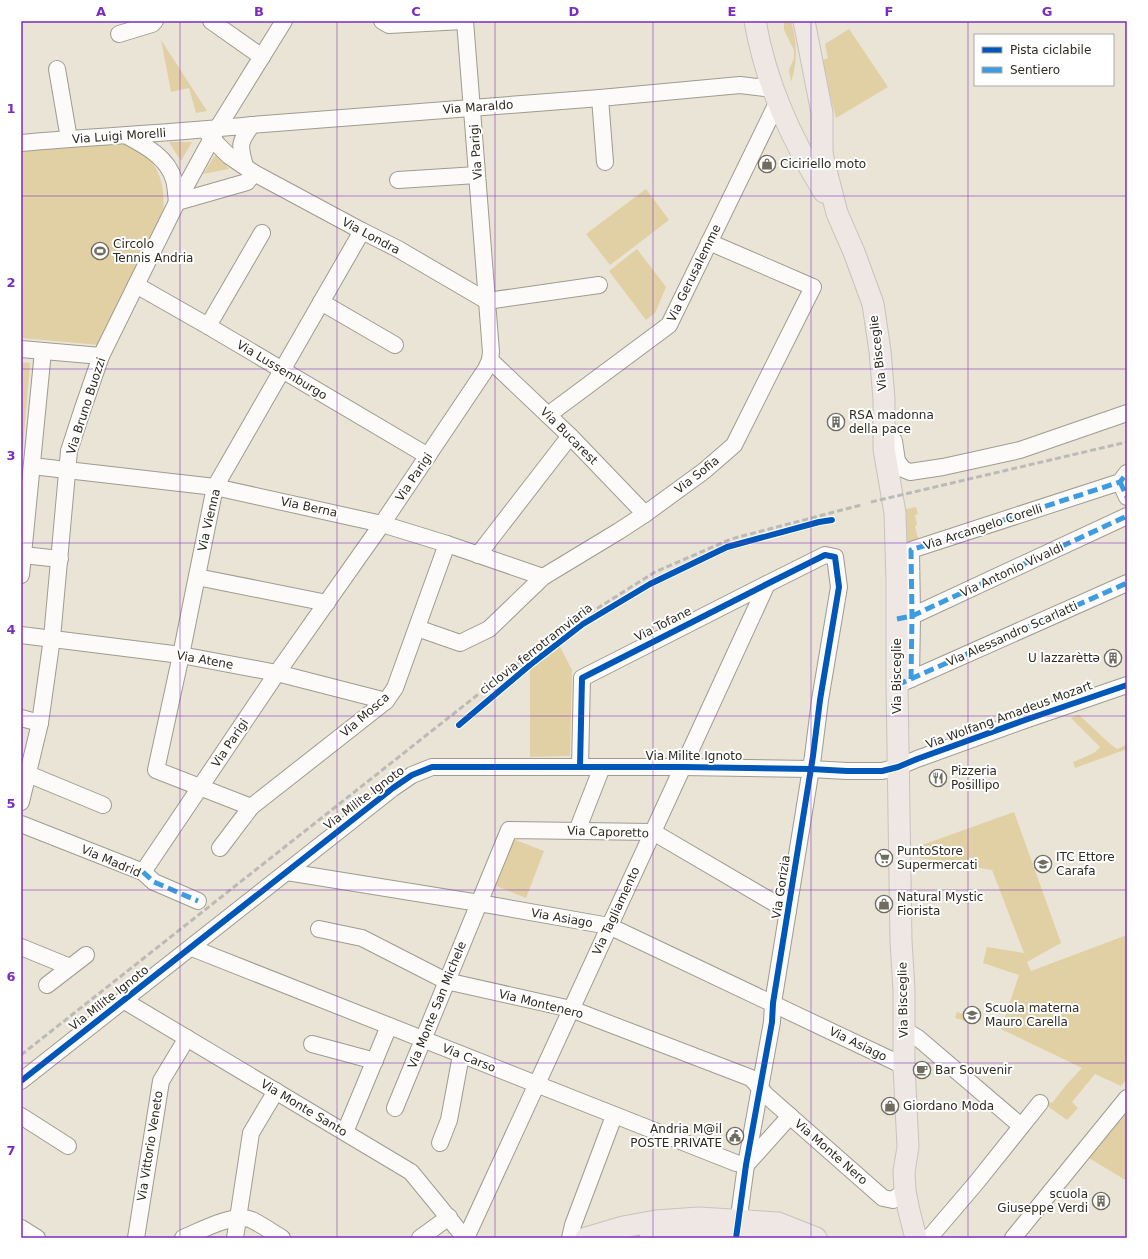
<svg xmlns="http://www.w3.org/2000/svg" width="1148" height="1259" font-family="'DejaVu Sans',sans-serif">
  <rect width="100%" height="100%" fill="#eae4d6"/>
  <g fill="#e1d0a3">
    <path d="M784 21H791C797 41 798 62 791 82L789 70 794 58V50L784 30Z"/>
    <path d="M849 29 888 87 836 118 821 61 828 58 825 44Z"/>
    <path d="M161 40 207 111 196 113 189 88 171 92Z"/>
    <path d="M169 142H192L181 161Z"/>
    <path d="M126 144C132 147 138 149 143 153 162 170 165 189 163 213L99 345 21 338V151L63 146Z"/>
    <path d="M216 154 229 169 203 174Z"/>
    <path d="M646 189 669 220 610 265 586 234Z"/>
    <path d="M637 249 666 287 655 313 646 320 609 271Z"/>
    <path d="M21 362 30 363 23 447H21Z"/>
    <path d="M916 507 918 514 915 515 917 525 915 526 918 539 903 543 902 510Z"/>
    <path d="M559 645 572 670 570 756 530 757V666Z"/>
    <path d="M1079 715 1109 743 1117 749 1126 745 1127 749 1075 768 1073 762 1094 753 1100 747 1071 718Z"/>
    <path d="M1014 812 1061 943 1027 962 1031 971 1127 935V1079L1121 1086 1095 1074 1072 1102 1078 1108 1067 1120 1046 1105 1039 1097 1052 1103 1067 1084 1082 1068 1001 1029 1019 975 983 963 987 947 1024 953 992 870 914 857 913 853 924 854 922 845Z"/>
    <path d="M513 839 544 851 526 898 494 885Z"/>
    <path d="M957 1012 974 1017 972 1023 955 1018Z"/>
    <path d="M1127 1113V1181L1089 1158Z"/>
  </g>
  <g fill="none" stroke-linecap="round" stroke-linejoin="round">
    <defs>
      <g id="minor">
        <path d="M211 21 262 57"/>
        <path d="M382 21 389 25 463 21"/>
        <path d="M119 34 152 24 155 21"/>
        <path d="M57 69 69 139"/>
        <path d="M600 98 605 162"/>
        <path d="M205 130 218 145 229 156 254 173 362 231 398 249 487 301 599 285"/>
        <path d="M127 136C146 146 168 158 174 180 176 187 176 195 177 202"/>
        <path d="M21 143C98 136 176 133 252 125L600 98 740 85 773 89"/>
        <path d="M245 166C239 145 239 142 252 125"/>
        <path d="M398 180 477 175"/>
        <path d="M177 202 247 182 254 173"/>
        <path d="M136 285 208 326 428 456"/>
        <path d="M321 302 395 345"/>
        <path d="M208 326 262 233"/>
        <path d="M21 349 101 356"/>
        <path d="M490 360 570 436 645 514"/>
        <path d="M548 415 669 325 777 103"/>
        <path d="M884 436 890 438 894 441 897 461 903 469 910 472 943 467 1020 450 1127 413"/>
        <path d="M32 466 215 487 382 524 447 544 543 577"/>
        <path d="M1120 482 1127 497"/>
        <path d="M23 555 60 559"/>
        <path d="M478 555 570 436"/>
        <path d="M21 575 43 351"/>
        <path d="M197 577 327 603"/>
        <path d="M903 618 912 616 1127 516"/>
        <path d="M417 628 460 643 489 629 543 577 619 531 645 514 704 471 734 445 813 287 709 242"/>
        <path d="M21 635 181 655 277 673 386 701"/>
        <path d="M911 679 912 616 911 550 1120 482 1127 473"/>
        <path d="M902 683 1127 583"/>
        <path d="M21 718 40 723"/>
        <path d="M580 767 582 678 767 584 825 555 835 557 839 587 820 700 813 756 773 1003 772 1022 746 1165 737 1231"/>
        <path d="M28 774 103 805"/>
        <path d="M21 802 40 723 52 638 69 451 82 411 101 356 177 202 217 129 284 21"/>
        <path d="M251 807 156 770 181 655 215 487 362 231"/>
        <path d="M21 824 143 872 154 882 198 901"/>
        <path d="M577 831 602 767"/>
        <path d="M220 848 251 807 386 701 395 688 447 544"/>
        <path d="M143 872 277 673 382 524 486 369 490 360 491 352 465 21"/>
        <path d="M287 872 479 903 609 926 904 1066"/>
        <path d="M319 929 362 938 446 981 571 1009 751 1078 766 1095 883 1198 893 1200 905 1191"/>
        <path d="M21 947 70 967"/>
        <path d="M192 948 736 1163 746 1165"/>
        <path d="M47 985 86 955"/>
        <path d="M123 1000 411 1172 465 1238"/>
        <path d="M904 1030 918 1038 1021 1126"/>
        <path d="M312 1044 375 1061"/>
        <path d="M21 1081 393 788 412 775 432 767H683L811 769 847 771H882L898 767 917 759 1025 720 1127 685"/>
        <path d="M395 1108 509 830 653 832 788 911"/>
        <path d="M21 1116 68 1146"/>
        <path d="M345 1132 389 1026"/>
        <path d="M440 1143 449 1120 461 1055"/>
        <path d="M746 1165 790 1116"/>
        <path d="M21 1228 37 1238"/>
        <path d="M136 1238 161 1081 187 1038"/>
        <path d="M183 1238C200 1231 234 1212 252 1220 262 1225 272 1232 282 1238"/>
        <path d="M235 1238 251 1133 276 1091"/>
        <path d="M420 1238 449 1217"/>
        <path d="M466 1238 767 584"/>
        <path d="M570 1238 573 1225 614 1116"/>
        <path d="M929 1238 976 1183 1040 1103"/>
        <path d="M1013 1238 1127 1098"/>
      </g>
      <g id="major">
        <path d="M755 21C766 84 791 138 824 192"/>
        <path d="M804 21 822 113V151L824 163 837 213 854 252 873 304 880 351 884 399V449L895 513 897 581V685L901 941 904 990V1066L908 1147 904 1172 905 1191 909 1211 916 1238"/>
        <path d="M586 1238 623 1227 656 1221 699 1218 778 1223 816 1238"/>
        <path d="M650 1238C691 1234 733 1235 774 1237L777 1238"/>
      </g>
    </defs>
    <use href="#minor" stroke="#9f9b90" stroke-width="18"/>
    <use href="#major" stroke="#c6c3bc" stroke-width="23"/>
    <use href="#minor" stroke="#fcfbf9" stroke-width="16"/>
    <use href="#major" stroke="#eee7e4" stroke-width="21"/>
    <g stroke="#bbbab6" stroke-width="3" stroke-dasharray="6 3" stroke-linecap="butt">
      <path d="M871 502 1127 442"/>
      <path d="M21 1055 509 670 585 616 655 572 731 539 861 505"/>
    </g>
    <g stroke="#3d9ce0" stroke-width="5" stroke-dasharray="10 5" stroke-linecap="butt">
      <path d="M1120 482 1127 497"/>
      <path d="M897 619 912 616 1127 516"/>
      <path d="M911 679 912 616 911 550 1120 482 1127 473"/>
      <path d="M897 685 1127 583"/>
      <path d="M143 872 154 882 198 901"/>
    </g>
    <defs>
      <g id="cycleway">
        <path d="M459 725 530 665 583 624 650 584 727 547 819 522 832 520"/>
        <path d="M580 767 582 678 767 584 825 555 835 557 839 587 820 700 813 756 773 1003 772 1022 746 1165 736 1238"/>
        <path d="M21 1081 393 788 412 775 432 767H683L811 769 847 771H882L898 767 917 759 1025 720 1127 685"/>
      </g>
    </defs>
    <use href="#cycleway" stroke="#fff" stroke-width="8"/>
    <use href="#cycleway" stroke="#0057b8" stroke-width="6"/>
  </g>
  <path fill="none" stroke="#7b2cbf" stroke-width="1" stroke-opacity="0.55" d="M180 21V1238M337 21V1238M495 21V1238M653 21V1238M811 21V1238M968 21V1238M21 196H1127M21 369H1127M21 543H1127M21 716H1127M21 890H1127M21 1063H1127"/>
  <defs>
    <symbol id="shop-ring" viewBox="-11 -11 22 22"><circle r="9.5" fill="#fff" stroke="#706c60" stroke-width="1.5"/><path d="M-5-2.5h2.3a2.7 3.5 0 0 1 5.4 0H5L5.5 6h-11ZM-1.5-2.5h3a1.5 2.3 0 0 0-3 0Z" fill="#706c60"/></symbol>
    <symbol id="stadium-ring" viewBox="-11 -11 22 22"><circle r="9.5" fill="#fff" stroke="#706c60" stroke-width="1.5"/><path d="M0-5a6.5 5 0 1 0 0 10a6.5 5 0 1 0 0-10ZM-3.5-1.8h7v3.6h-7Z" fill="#706c60"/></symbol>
    <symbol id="building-ring" viewBox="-11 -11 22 22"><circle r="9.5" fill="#fff" stroke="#706c60" stroke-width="1.5"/><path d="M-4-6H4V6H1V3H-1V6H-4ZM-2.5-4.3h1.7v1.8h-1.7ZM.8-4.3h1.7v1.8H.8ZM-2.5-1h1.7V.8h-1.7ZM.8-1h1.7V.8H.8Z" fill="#706c60"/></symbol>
    <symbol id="restaurant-ring" viewBox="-11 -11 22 22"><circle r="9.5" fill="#fff" stroke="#706c60" stroke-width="1.5"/><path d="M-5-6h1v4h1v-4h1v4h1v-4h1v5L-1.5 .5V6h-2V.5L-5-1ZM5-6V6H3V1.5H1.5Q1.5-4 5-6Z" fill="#706c60"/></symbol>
    <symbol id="supermarket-ring" viewBox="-11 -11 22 22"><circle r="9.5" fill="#fff" stroke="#706c60" stroke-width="1.5"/><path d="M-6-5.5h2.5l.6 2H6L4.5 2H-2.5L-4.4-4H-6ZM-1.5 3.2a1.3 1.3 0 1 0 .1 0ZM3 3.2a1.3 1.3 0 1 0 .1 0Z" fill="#706c60"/></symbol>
    <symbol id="school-ring" viewBox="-11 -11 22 22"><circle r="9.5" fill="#fff" stroke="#706c60" stroke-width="1.5"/><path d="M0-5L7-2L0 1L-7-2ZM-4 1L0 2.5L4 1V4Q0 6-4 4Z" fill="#706c60"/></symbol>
    <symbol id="cafe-ring" viewBox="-11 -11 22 22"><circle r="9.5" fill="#fff" stroke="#706c60" stroke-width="1.5"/><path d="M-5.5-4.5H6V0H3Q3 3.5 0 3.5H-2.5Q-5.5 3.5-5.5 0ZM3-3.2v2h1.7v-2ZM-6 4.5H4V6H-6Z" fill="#706c60"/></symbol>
    <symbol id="civic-ring" viewBox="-11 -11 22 22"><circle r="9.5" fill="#fff" stroke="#706c60" stroke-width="1.5"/><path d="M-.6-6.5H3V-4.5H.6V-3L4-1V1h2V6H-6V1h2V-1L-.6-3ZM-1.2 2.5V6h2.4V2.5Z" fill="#706c60"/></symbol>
  </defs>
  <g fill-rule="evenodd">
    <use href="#shop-ring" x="757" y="154" width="20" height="20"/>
    <use href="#stadium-ring" x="90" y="241" width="20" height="20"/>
    <use href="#building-ring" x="826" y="412" width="20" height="20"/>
    <use href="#building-ring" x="1103" y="648" width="20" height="20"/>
    <use href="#restaurant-ring" x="928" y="768" width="20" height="20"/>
    <use href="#supermarket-ring" x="874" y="848" width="20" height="20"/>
    <use href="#school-ring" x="1033" y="854" width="20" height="20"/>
    <use href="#shop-ring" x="874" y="894" width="20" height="20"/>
    <use href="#school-ring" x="962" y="1005" width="20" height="20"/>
    <use href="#cafe-ring" x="912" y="1060" width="20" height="20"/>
    <use href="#shop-ring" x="880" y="1096" width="20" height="20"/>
    <use href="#civic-ring" x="725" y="1126" width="20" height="20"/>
    <use href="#building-ring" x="1091" y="1191" width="20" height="20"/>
  </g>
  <g text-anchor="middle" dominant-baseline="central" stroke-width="4" stroke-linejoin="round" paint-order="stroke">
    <g font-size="12" fill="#2f2b21" stroke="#fff">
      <text transform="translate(478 107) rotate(-4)">Via Maraldo</text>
      <text transform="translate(119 136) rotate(-4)">Via Luigi Morelli</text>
      <text transform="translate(476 152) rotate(-94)">Via Parigi</text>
      <text transform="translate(371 236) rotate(28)">Via Londra</text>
      <text transform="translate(694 273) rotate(-64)">Via Gerusalemme</text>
      <text transform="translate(878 353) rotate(-97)">Via Bisceglie</text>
      <text transform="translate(282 370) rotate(31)">Via Lussemburgo</text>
      <text transform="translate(86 406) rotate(-72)">Via Bruno Buozzi</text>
      <text transform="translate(569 436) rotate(45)">Via Bucarest</text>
      <text transform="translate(697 475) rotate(-38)">Via Sofia</text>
      <text transform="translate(414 477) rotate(-56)">Via Parigi</text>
      <text transform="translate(309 507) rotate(12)">Via Berna</text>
      <text transform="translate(209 520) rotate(-77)">Via Vienna</text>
      <text transform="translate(983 527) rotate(-18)">Via Arcangelo Corelli</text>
      <text transform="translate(1012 570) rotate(-25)">Via Antonio Vivaldi</text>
      <text transform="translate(663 624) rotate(-27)">Via Tofane</text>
      <text transform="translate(1012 634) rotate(-24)">Via Alessandro Scarlatti</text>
      <text transform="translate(536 649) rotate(-38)">ciclovia ferrotramviaria</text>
      <text transform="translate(205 660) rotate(10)">Via Atene</text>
      <text transform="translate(897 676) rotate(-90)">Via Bisceglie</text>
      <text transform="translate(365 715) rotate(-41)">Via Mosca</text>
      <text transform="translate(1009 715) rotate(-20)">Via Wolfang Amadeus Mozart</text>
      <text transform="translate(230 743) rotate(-56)">Via Parigi</text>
      <text x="694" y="756">Via Milite Ignoto</text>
      <text transform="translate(364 798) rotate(-37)">Via Milite Ignoto</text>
      <text transform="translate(608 832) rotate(2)">Via Caporetto</text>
      <text transform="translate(111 861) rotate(23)">Via Madrid</text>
      <text transform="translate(781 887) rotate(-81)">Via Gorizia</text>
      <text transform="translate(616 911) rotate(-65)">Via Tagliamento</text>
      <text transform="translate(562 918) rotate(10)">Via Asiago</text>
      <text transform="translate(109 998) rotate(-38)">Via Milite Ignoto</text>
      <text transform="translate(903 1000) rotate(-91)">Via Bisceglie</text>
      <text transform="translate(541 1004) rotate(14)">Via Montenero</text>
      <text transform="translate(437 1005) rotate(-68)">Via Monte San Michele</text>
      <text transform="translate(858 1044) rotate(26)">Via Asiago</text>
      <text transform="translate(469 1058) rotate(22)">Via Carso</text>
      <text transform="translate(304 1108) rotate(31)">Via Monte Santo</text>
      <text transform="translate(150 1146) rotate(-81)">Via Vittorio Veneto</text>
      <text transform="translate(831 1152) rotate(41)">Via Monte Nero</text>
    </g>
    <g font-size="12" fill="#2f2b21" stroke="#fff" text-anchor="start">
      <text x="780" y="164">Ciciriello moto</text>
      <text x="113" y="244">Circolo<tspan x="113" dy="14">Tennis Andria</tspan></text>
      <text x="849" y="415">RSA madonna<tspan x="849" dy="14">della pace</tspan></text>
      <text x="1100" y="658" text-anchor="end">U lazzarèttә</text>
      <text x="951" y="771">Pizzeria<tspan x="951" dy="14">Posillipo</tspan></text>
      <text x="897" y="851">PuntoStore<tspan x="897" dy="14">Supermercati</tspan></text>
      <text x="1056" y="857">ITC Ettore<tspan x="1056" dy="14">Carafa</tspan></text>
      <text x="897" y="897">Natural Mystic<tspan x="897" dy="14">Fiorista</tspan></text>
      <text x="985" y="1008">Scuola materna<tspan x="985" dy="14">Mauro Carella</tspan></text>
      <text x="935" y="1070">Bar Souvenir</text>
      <text x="903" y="1106">Giordano Moda</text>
      <text x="722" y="1129" text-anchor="end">Andria M@il<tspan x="722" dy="14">POSTE PRIVATE</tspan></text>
      <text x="1088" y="1194" text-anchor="end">scuola<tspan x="1088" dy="14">Giuseppe Verdi</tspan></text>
    </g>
  </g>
  <rect width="1148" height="1259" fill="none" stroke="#ffffff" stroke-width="44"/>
  <rect x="974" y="34" width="140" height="52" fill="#ffffff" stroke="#acaaa6"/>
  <rect x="982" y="47" width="20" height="6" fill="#0057b8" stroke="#acaaa6"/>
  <text x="1010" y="54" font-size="12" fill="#2f2b21">Pista ciclabile</text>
  <rect x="982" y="67" width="20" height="6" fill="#3d9ce0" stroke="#acaaa6"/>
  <text x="1010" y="74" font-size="12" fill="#2f2b21">Sentiero</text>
  <rect x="22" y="22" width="1104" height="1215" fill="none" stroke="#7b2cbf" stroke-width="1.5"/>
  <g font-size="13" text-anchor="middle" font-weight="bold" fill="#7b2cbf">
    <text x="101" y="16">A</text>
    <text x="259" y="16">B</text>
    <text x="416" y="16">C</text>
    <text x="574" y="16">D</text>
    <text x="732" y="16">E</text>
    <text x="889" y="16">F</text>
    <text x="1047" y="16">G</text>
    <text x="11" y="113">1</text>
    <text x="11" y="287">2</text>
    <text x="11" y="460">3</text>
    <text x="11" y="634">4</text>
    <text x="11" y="808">5</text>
    <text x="11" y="981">6</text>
    <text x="11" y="1155">7</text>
  </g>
</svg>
